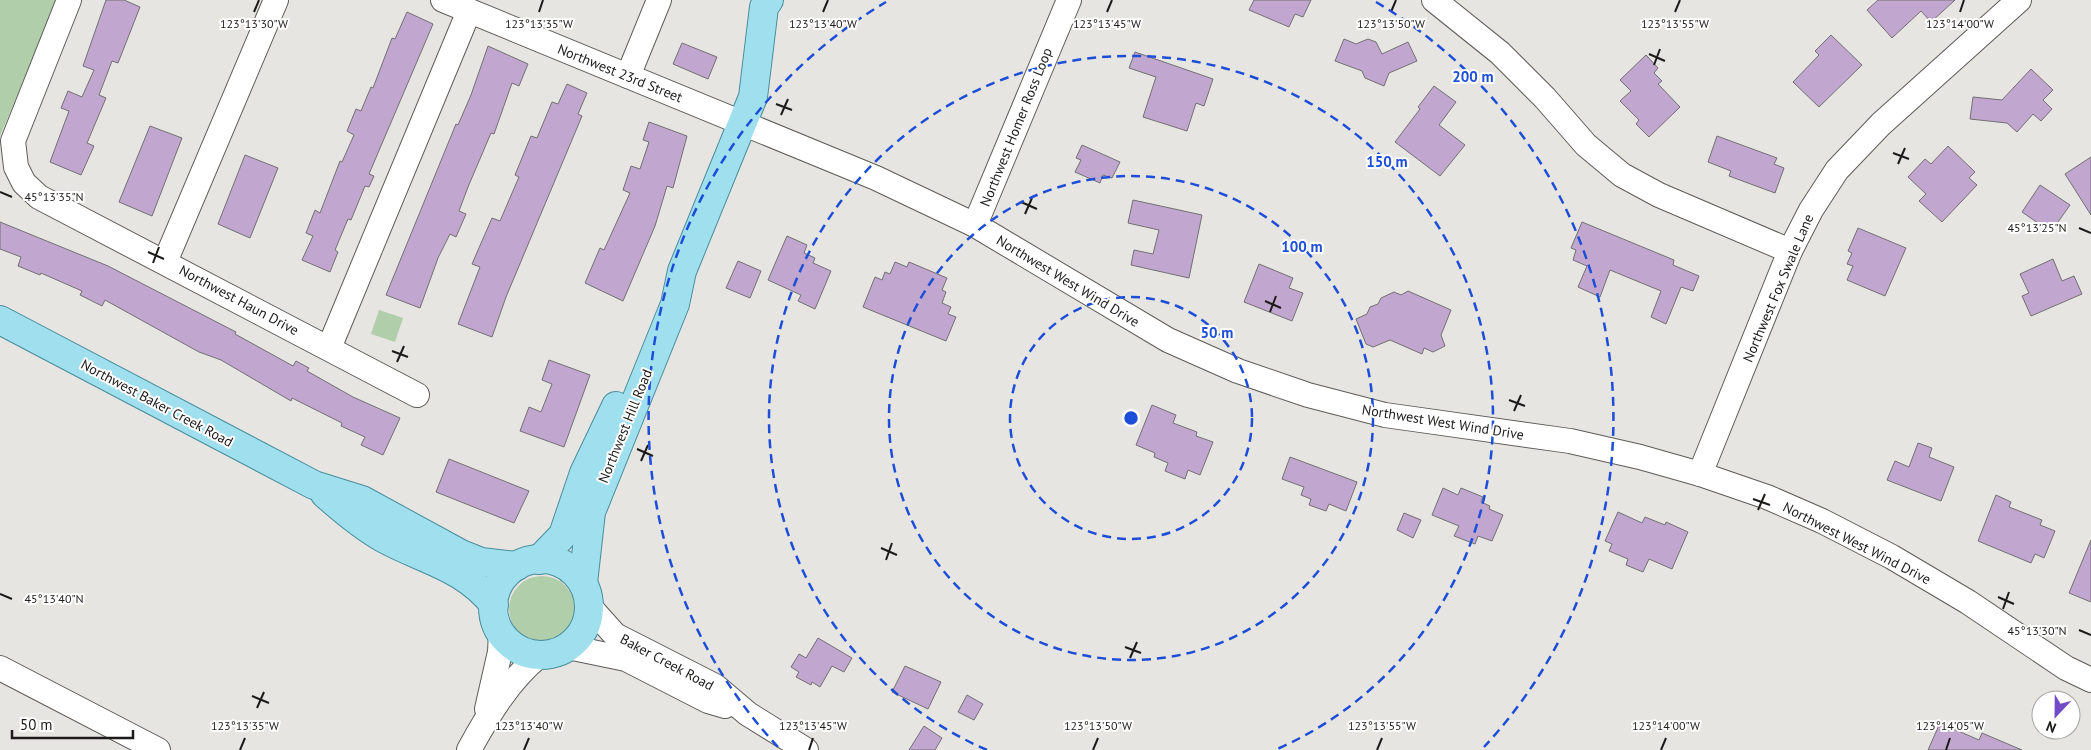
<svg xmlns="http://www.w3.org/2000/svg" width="2091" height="750" font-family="'PT Sans',sans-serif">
  <rect width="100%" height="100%" fill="#e7e5e1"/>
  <g fill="#b1ceab">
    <path d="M0 0H58L0 136Z"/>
    <path d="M379 310 403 318 395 342 371 334Z"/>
    <circle cx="542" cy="609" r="33"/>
  </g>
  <g fill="#c1a7cf" stroke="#727073">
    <path d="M106 0H124L140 7 118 63 112 61 99 95 106 98 87 143 94 146 81 175 50 162 69 111 61 108 68 91 82 97 94 70 83 66Z"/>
    <path d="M1254 0H1311L1303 17 1295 14 1289 27 1249 10Z"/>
    <path d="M1878 0H1955L1931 22 1921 11 1892 38 1867 10Z"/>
    <path d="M407 12 433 24 369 174 374 176 369 187 365 186 351 220 348 219 335 250 338 252 330 272 302 260 313 236 306 233 315 210 320 213 340 161 342 162 354 135 347 131 356 109 361 111 371 87 373 88 392 38 395 39Z"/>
    <path d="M1831 35 1862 65 1819 107 1793 82 1819 55 1815 51Z"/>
    <path d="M1344 39 1356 44 1368 39 1376 42 1382 54 1408 42 1417 61 1389 73 1384 86 1365 78 1362 71 1335 61Z"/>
    <path d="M682 43 717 57 708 79 673 64Z"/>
    <path d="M488 46 528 64 519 86 512 83 494 134 491 133 468 187 459 211 466 214 456 237 450 234 438 258 420 308 386 295 456 124 458 125 471 95Z"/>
    <path d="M1135 52 1213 79 1204 106 1196 103 1187 131 1143 117 1156 77 1129 68Z"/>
    <path d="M1646 55 1658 68 1654 73 1662 81 1658 84 1680 107 1649 137 1636 124 1639 120 1620 101 1631 91 1620 80Z"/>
    <path d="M2031 69 2053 90 2043 100 2052 109 2041 121 2033 114 2017 132 2007 123 1970 119 1973 97 2002 100Z"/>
    <path d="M567 84 587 93 578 114 582 116 506 297 492 337 458 324 480 267 472 264 492 218 500 221 519 177 515 175 531 136 537 138 552 102 558 104Z"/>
    <path d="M1434 86 1456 102 1439 125 1465 145 1440 176 1395 142 1420 109 1418 107Z"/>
    <path d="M649 122 687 136 673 188 667 186 655 226 623 301 585 283 600 248 604 250 630 193 623 190 631 166 640 169 649 142 643 140Z"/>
    <path d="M150 126 182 138 152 216 119 202Z"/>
    <path d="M1717 136 1777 158 1774 164 1784 168 1775 193 1729 176 1731 171 1708 162Z"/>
    <path d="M1082 145 1120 162 1112 178 1103 175 1100 183 1075 172 1081 160 1076 158Z"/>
    <path d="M1948 146 1975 172 1969 178 1977 185 1942 222 1919 201 1926 194 1908 177 1925 159 1931 164Z"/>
    <path d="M245 155 278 168 250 238 218 224Z"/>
    <path d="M2091 157V215L2065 174Z"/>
    <path d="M2040 185 2070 205 2051 232 2022 212Z"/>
    <path d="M1133 200 1202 215 1189 278 1131 265 1134 250 1153 254 1159 230 1128 223Z"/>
    <path d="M0 222 108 266 236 332 235 334 293 366 296 361 309 368 307 371 353 397 400 418 383 455 361 445 365 437 341 426 342 423 292 398 291 401 221 360 199 352 105 300 102 306 80 295 82 291 41 273 40 275 18 266 21 257 0 249Z"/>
    <path d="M1582 222 1674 260 1673 265 1699 276 1693 291 1681 287 1666 324 1651 317 1661 291 1610 270 1600 297 1578 287 1587 266 1573 260 1576 250 1571 248Z"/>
    <path d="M1858 228 1906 248 1885 296 1847 280 1853 266 1847 264 1852 253 1848 251Z"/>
    <path d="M787 236 807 245 804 253 815 258 813 263 831 271 815 309 798 301 801 295 768 280Z"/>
    <path d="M2053 259 2062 281 2074 276 2082 294 2031 316 2022 296 2029 293 2020 274Z"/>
    <path d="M738 261 761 271 750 298 726 288Z"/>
    <path d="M895 262 907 267 909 262 947 278 942 290 946 292 942 303 951 307 948 314 956 317 946 341 863 307 875 277 882 280 885 272 890 274Z"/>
    <path d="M1259 264 1293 278 1289 288 1303 293 1292 321 1244 302Z"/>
    <path d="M1408 291 1451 310 1441 335 1445 346 1433 352 1424 348 1422 354 1390 340 1373 347 1366 344 1356 319 1367 314 1370 307 1378 304 1381 298 1394 292 1401 295Z"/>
    <path d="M549 360 590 375 564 447 520 431 529 407 541 412 552 384 542 380Z"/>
    <path d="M1152 405 1176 415 1173 423 1197 432 1196 436 1213 442 1200 475 1188 470 1185 479 1165 471 1168 463 1154 457 1155 453 1136 445Z"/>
    <path d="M1918 443 1932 448 1929 457 1954 467 1941 501 1887 480 1895 461 1909 467Z"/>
    <path d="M1290 457 1357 482 1346 511 1329 504 1326 511 1309 505 1311 499 1301 495 1304 487 1282 479Z"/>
    <path d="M449 459 529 491 514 523 436 492Z"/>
    <path d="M1443 488 1458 495 1461 488 1483 497 1481 502 1490 506 1489 509 1503 515 1492 541 1478 536 1475 544 1454 536 1459 526 1432 515Z"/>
    <path d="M1996 495 2011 502 2009 507 2042 520 2040 525 2055 531 2044 558 2035 554 2031 563 1978 541Z"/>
    <path d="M1618 512 1642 523 1645 517 1665 525 1666 522 1688 532 1672 569 1649 559 1643 572 1626 565 1628 559 1609 551 1612 544 1605 541Z"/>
    <path d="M1404 513 1421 520 1413 538 1397 530Z"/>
    <path d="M2091 540V602L2069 593Z"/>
    <path d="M818 638 852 658 844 672 832 666 820 687 812 682 811 685 796 677 799 672 791 667 799 654 806 658Z"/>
    <path d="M905 666 941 682 928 709 892 692Z"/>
    <path d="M967 695 983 704 974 720 958 712Z"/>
    <path d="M1940 723 1979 740 1982 733 2022 750H1928Z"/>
    <path d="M924 726 942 738 935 750H909Z"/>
  </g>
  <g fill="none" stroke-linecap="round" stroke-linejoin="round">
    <defs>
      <g id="minor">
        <path d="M69 0 13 141 16 167 24 183 39 197 417 395"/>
        <path d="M443 0 876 178 975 225 1168 340 1238 371 1308 395 1385 415 1570 441 1640 457 1700 474 1767 497 1822 521 1892 557 1968 602 2066 668 2091 680"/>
        <path d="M1434 0 1500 53 1545 98 1586 145 1622 175 1659 195 1790 251"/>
        <path d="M628 76 659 0"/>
        <path d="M975 225 1069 0"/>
        <path d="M165 262 276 0"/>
        <path d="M329 348 469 11"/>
        <path d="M1700 474 1790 251 1811 210 1837 170 1881 124 2019 0"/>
        <path d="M589 606 615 635 715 686 748 714 806 750"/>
        <path d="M568 647 626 659 708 701 725 706"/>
        <path d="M0 668 158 750"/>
        <path d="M487 709 500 652 501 633"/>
        <path d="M469 750C488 715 509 680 540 655"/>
      </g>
      <g id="major">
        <path d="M0 320 314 485 362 500 461 554 481 562 517 566"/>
        <path d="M325 494C343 510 362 526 383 538 423 560 465 567 494 605"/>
        <circle cx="541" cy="607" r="48"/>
        <path d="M539 560 563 535 584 473 616 406"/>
        <path d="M583 583 591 512 675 304 682 271 753 97 764 7 769 0"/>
      </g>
    </defs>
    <use href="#minor" stroke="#5d5c59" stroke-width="26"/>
    <use href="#major" stroke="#488d9d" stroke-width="30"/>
    <use href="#minor" stroke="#fff" stroke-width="24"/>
    <use href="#major" stroke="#a0e0ee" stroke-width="28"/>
  </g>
  <path fill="none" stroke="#1c1b1a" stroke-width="2" d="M254 12 259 0M539 12 543 0M823 12 828 0M1107 12 1112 0M1391 12 1396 0M1675 12 1680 0M1960 12 1964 0M1649 54 1665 61M1654 65 1660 49M776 104 792 110M781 115 788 99M1893 153 1909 159M1898 164 1905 148M0 192 12 197M1021 202 1037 209M1025 214 1032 198M2079 228 2091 233M148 252 164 259M153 263 159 247M1265 301 1281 308M1270 312 1276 296M392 351 408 357M397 362 404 346M1509 400 1525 406M1514 411 1521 395M637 449 653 456M641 461 648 445M1753 499 1770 505M1758 510 1765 494M881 548 897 555M886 560 892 543M0 594 12 599M1998 597 2014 604M2003 609 2009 592M2079 630 2091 635M1125 647 1141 653M1130 658 1137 642M252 696 269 703M257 708 264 692M240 750 245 738M524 750 529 738M809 750 813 738M1093 750 1098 738M1377 750 1382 738M1661 750 1666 738M1946 750 1950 738"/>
  <g fill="none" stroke="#1d4ed8" stroke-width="2.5" stroke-dasharray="9 6">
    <circle cx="1131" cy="418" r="121"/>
    <circle cx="1131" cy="418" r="242"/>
    <path d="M987 750A362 362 0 1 1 1275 750"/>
    <path d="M778 747A483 483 0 0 1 886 2M1376 2A483 483 0 0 1 1484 747"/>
  </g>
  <g text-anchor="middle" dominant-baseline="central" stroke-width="4" stroke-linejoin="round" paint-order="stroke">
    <g font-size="14" fill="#1c1b1a" stroke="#fff">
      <text transform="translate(620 73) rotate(22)">Northwest 23rd Street</text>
      <text transform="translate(1016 127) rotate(-68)">Northwest Homer Ross Loop</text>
      <text transform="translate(1068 281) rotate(31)">Northwest West Wind Drive</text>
      <text transform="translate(1778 288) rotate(-67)">Northwest Fox Swale Lane</text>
      <text transform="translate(239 300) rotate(28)">Northwest Haun Drive</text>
      <text transform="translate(157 403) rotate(28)">Northwest Baker Creek Road</text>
      <text transform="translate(1443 422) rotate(9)">Northwest West Wind Drive</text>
      <text transform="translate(625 426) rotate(-68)">Northwest Hill Road</text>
      <text transform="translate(1857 543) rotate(27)">Northwest West Wind Drive</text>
      <text transform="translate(667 662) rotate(28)">Baker Creek Road</text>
    </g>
  </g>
  <g font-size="12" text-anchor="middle" fill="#1c1b1a" stroke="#fff" stroke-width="4" stroke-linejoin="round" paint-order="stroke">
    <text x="539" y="28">123°13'35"W</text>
    <text x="823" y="28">123°13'40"W</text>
    <text x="1391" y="28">123°13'50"W</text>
    <text x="1675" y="28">123°13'55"W</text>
    <text x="1960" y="28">123°14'00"W</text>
    <text x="254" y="28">123°13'30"W</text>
    <text x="1107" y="28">123°13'45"W</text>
    <text x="54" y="201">45°13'35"N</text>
    <text x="2037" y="232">45°13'25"N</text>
    <text x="54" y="603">45°13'40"N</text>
    <text x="2037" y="635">45°13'30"N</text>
    <text x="245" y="730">123°13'35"W</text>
    <text x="529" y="730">123°13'40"W</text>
    <text x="813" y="730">123°13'45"W</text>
    <text x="1098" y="730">123°13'50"W</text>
    <text x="1382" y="730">123°13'55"W</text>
    <text x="1666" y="730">123°14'00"W</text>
    <text x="1950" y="730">123°14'05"W</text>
  </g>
  <circle cx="1131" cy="418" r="8" fill="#1d4ed8" stroke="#fff" stroke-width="2.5"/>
  <g font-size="15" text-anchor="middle" font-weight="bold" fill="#1d4ed8" stroke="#fff" stroke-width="4" stroke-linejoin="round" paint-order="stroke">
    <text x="1473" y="82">200 m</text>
    <text x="1387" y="167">150 m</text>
    <text x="1302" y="252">100 m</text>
    <text x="1217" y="338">50 m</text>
  </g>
  <g transform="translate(2056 715) rotate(202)"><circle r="24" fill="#ffffff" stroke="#a4a4a3"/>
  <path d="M0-4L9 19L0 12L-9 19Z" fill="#714cc6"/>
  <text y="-8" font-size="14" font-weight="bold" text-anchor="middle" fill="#1c1b1a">N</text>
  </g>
  <path d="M12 730v8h121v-8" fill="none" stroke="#1c1b1a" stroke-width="2.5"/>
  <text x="20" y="730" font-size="15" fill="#1c1b1a" stroke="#ffffff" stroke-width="4" paint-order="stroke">50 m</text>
</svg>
